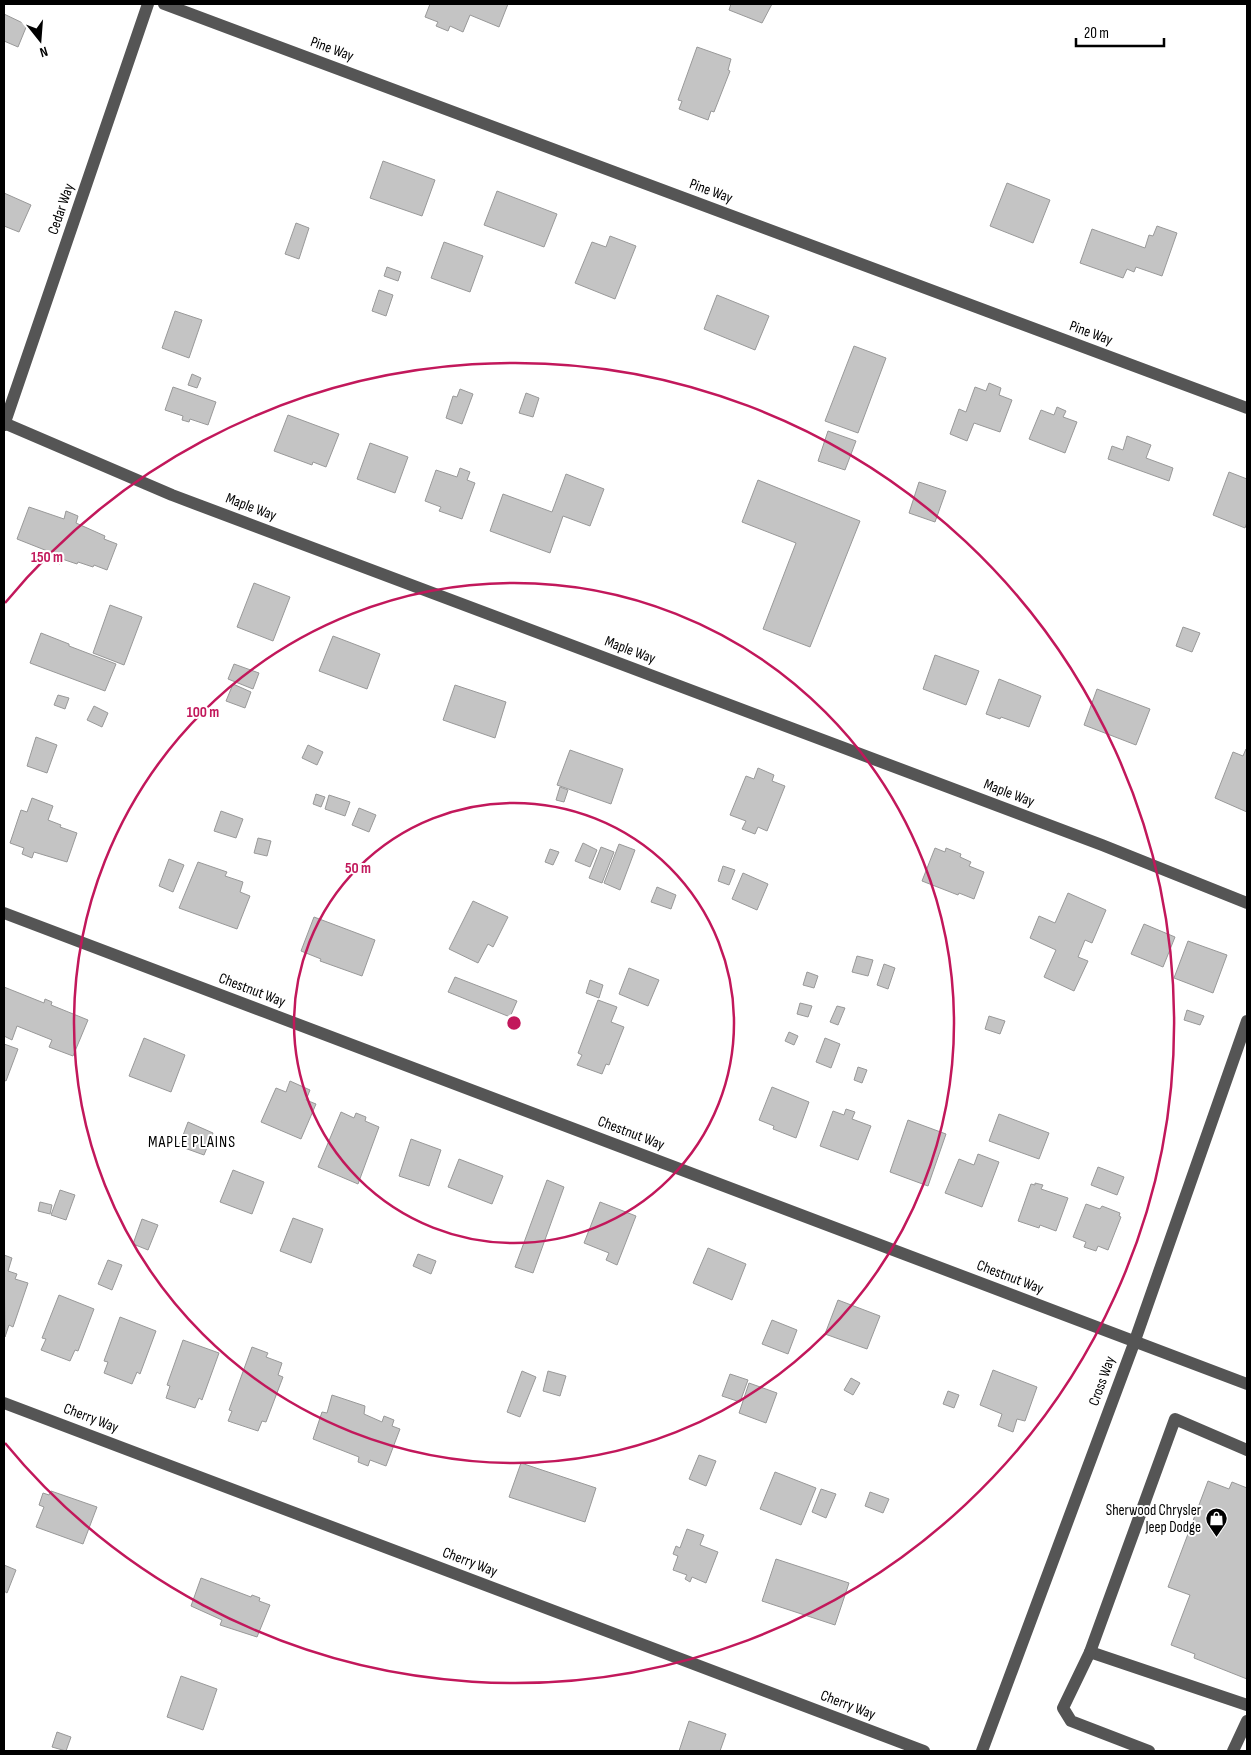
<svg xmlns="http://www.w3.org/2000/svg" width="1251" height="1755" font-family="'Sofia Sans Condensed',sans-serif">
  <rect width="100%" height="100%" fill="#fff"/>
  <g fill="#c4c4c4" stroke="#999">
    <path d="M430 4H508L499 27 470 15 463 32 450 26 448 31 436 26 438 22 425 17Z"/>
    <path d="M731 4H772L762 23 729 10Z"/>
    <path d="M4 14 27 25 18 47 4 41Z"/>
    <path d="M697 47 731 59 728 70 730 71 714 112 711 111 708 120 679 109 682 101 678 100Z"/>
    <path d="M383 161 435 180 422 216 370 198Z"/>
    <path d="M1007 183 1050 200 1033 243 990 226Z"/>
    <path d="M497 191 557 214 544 247 484 225Z"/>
    <path d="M4 193 31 205 19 232 4 226Z"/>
    <path d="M296 223 309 228 299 259 285 254Z"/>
    <path d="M1157 226 1177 233 1162 276 1136 267 1134 272 1127 269 1123 278 1080 263 1092 229 1145 248 1149 235 1153 236Z"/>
    <path d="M610 236 636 246 615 299 575 283 592 242 606 247Z"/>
    <path d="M444 242 483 256 470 292 431 278Z"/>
    <path d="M387 267 401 272 398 281 384 276Z"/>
    <path d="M379 290 393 295 386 316 372 311Z"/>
    <path d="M717 295 769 316 755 350 704 329Z"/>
    <path d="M175 311 202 320 189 358 162 348Z"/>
    <path d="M854 346 886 358 858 433 825 421Z"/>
    <path d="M192 374 201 378 197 388 188 385Z"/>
    <path d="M989 383 1001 388 999 395 1012 400 1000 432 974 423 967 441 950 434 959 409 966 412 975 387 986 391Z"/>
    <path d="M173 387 216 402 208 425 190 419 189 422 182 420 183 416 165 410Z"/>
    <path d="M460 389 473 394 462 424 446 418 453 396 457 397Z"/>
    <path d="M526 393 539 398 533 417 519 413Z"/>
    <path d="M1057 407 1066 411 1063 417 1077 422 1065 453 1029 439 1041 410 1054 415Z"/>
    <path d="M288 415 339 434 326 467 313 462 312 465 274 451Z"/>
    <path d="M828 431 856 441 845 470 818 461Z"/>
    <path d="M1127 436 1151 445 1146 458 1173 468 1169 481 1108 459 1112 446 1123 450Z"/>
    <path d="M370 443 408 457 395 493 357 479Z"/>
    <path d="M460 468 470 472 467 480 475 483 462 519 439 511 441 507 425 501 436 470 457 477Z"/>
    <path d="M1229 472 1247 479V522L1245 528 1213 515Z"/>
    <path d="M566 474 604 489 590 526 563 516 550 553 490 531 503 494 552 512Z"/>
    <path d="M758 480 860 521 810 647 763 629 796 543 742 522Z"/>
    <path d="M919 482 946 491 935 522 909 513Z"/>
    <path d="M29 507 64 519 66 511 78 516 76 523 105 536 104 539 117 544 107 570 94 565 93 567 78 562 77 564 62 559 60 564 53 561 55 554 17 539Z"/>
    <path d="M254 583 290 597 273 641 237 627Z"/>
    <path d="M110 605 142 617 124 665 93 653Z"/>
    <path d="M1183 627 1200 633 1192 652 1176 646Z"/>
    <path d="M41 633 69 644V646L116 664 105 691 30 663Z"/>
    <path d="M333 636 380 654 367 689 319 671Z"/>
    <path d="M935 655 979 671 966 705 923 689Z"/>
    <path d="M234 664 259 673 253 689 228 679Z"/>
    <path d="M999 679 1041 696 1029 727 1001 717 1000 719 986 714Z"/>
    <path d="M233 684 251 692 245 708 226 701Z"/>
    <path d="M455 685 506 702 495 738 443 720Z"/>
    <path d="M1097 689 1150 709 1136 745 1084 725Z"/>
    <path d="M58 695 69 698 65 709 54 705Z"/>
    <path d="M94 706 108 713 102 727 87 720Z"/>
    <path d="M36 737 57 745 47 773 27 766Z"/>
    <path d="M308 745 323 752 317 765 302 758Z"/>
    <path d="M1246 749H1247V812L1215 798 1233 752 1243 756Z"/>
    <path d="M570 750 623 769 611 804 557 785Z"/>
    <path d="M758 768 774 775 772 781 785 786 767 831 758 827 755 834 742 829 746 821 730 815 746 776 754 779Z"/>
    <path d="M560 787 568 790 564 802 556 800Z"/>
    <path d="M316 794 325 797 321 807 313 804Z"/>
    <path d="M329 795 350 802 345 816 325 809Z"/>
    <path d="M32 798 53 806 48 820 61 825 60 827 77 833 67 862 34 852 32 858 22 854 24 848 10 843 21 810 27 812Z"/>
    <path d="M359 808 376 815 369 832 352 825Z"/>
    <path d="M221 811 243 819 236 838 214 831Z"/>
    <path d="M258 838 271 841 267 856 254 853Z"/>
    <path d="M583 843 597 850 590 867 575 861Z"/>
    <path d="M619 844 635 850 620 890 604 883Z"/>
    <path d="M601 847 614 852 602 883 589 878Z"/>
    <path d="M935 848 945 852 946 848 961 854 960 857 971 862 969 866 984 872 974 899 959 893 958 895 922 881Z"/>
    <path d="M550 849 559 852 553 865 545 862Z"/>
    <path d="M169 859 184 865 173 892 159 886Z"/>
    <path d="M198 862 227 872 225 876 243 882 240 892 250 896 237 929 179 908Z"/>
    <path d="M723 866 735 870 729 885 718 881Z"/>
    <path d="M743 873 768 884 757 910 732 899Z"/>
    <path d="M657 887 676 895 671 909 651 902Z"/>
    <path d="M1068 893 1106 910 1092 943 1085 940 1078 957 1088 961 1074 991 1044 977 1056 950 1030 938 1039 916 1055 923Z"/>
    <path d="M473 901 508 917 493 947 488 944 478 963 449 949Z"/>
    <path d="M314 917 375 940 362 976 320 961 321 959 301 951Z"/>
    <path d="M1144 924 1175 937 1163 967 1131 954Z"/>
    <path d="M1188 941 1227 955 1213 993 1174 978Z"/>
    <path d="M857 956 873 960 868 976 852 972Z"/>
    <path d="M884 964 895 968 888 989 877 985Z"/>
    <path d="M629 968 659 980 648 1006 619 994Z"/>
    <path d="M807 972 818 976 814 988 803 985Z"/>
    <path d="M455 977 517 1001 510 1017 448 992Z"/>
    <path d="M590 980 603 985 599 998 586 993Z"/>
    <path d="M4 987 44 1003 45 999 52 1002 51 1005 88 1020 73 1056 49 1047 52 1040 17 1026 12 1040 4 1036Z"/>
    <path d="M598 1000 617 1007 611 1022 624 1027 609 1065 606 1064 602 1074 577 1065 582 1055 578 1053Z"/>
    <path d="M800 1003 812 1006 808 1017 797 1014Z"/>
    <path d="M837 1006 845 1008 838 1025 830 1022Z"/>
    <path d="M1187 1010 1204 1016 1200 1025 1184 1020Z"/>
    <path d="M989 1016 1005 1021 1000 1034 985 1029Z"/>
    <path d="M789 1032 798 1036 794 1045 785 1041Z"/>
    <path d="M144 1038 185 1055 171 1092 129 1076Z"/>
    <path d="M825 1038 840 1044 831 1068 816 1062Z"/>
    <path d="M4 1044 18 1049 6 1081 4 1080Z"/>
    <path d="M858 1067 867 1070 862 1083 854 1080Z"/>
    <path d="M290 1081 310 1090 306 1100 316 1104 301 1139 261 1122 276 1088 286 1092Z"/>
    <path d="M772 1087 809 1102 796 1138 773 1129 774 1126 759 1120Z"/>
    <path d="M846 1109 855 1112 852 1119 871 1126 858 1160 820 1146 833 1111 844 1115Z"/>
    <path d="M341 1112 354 1118 356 1113 366 1117 365 1121 379 1127 358 1184 318 1167Z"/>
    <path d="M999 1114 1049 1133 1039 1159 989 1141Z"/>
    <path d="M908 1120 946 1134 928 1186 890 1172Z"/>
    <path d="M188 1122 213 1133 204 1155 179 1146Z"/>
    <path d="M411 1139 441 1150 429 1186 399 1176Z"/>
    <path d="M978 1154 999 1162 982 1207 945 1193 959 1159 974 1165Z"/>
    <path d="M459 1159 503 1176 492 1204 448 1187Z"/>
    <path d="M1098 1167 1124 1177 1117 1195 1091 1185Z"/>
    <path d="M233 1170 264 1182 252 1214 220 1202Z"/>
    <path d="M547 1180 564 1187 533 1273 515 1267Z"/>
    <path d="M1035 1183 1043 1185 1041 1189 1068 1198 1056 1231 1040 1225 1039 1228 1018 1221 1031 1184 1035 1185Z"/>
    <path d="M60 1190 75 1195 66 1220 51 1215Z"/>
    <path d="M40 1202 52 1205 50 1214 38 1211Z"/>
    <path d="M600 1202 636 1216 617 1265 606 1260 609 1253 584 1243Z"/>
    <path d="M1086 1204 1100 1209 1102 1206 1120 1213 1119 1216 1121 1217 1108 1250 1098 1246 1096 1251 1084 1247 1086 1242 1073 1237Z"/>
    <path d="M293 1218 323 1229 311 1263 280 1251Z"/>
    <path d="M142 1219 158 1225 148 1250 133 1244Z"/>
    <path d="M708 1248 746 1264 732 1300 693 1283Z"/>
    <path d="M418 1254 436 1261 431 1274 413 1266Z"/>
    <path d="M4 1255 12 1258 8 1271 17 1274 15 1279 28 1283 13 1327 9 1325 5 1337Z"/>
    <path d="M108 1260 122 1265 112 1290 98 1284Z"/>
    <path d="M59 1295 94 1309 78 1351 75 1350 70 1361 41 1350 46 1339 42 1338Z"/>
    <path d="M838 1300 880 1316 867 1349 825 1334Z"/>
    <path d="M120 1317 156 1331 140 1374 137 1372 132 1384 104 1373 108 1362 104 1361Z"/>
    <path d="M772 1320 797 1330 788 1354 762 1344Z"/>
    <path d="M183 1340 219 1353 202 1400 199 1398 195 1408 166 1398 170 1386 167 1385Z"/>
    <path d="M252 1347 268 1353 266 1357 282 1363 278 1375 283 1377 266 1422 262 1421 258 1431 228 1421 232 1411 229 1410Z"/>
    <path d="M993 1370 1037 1387 1025 1421 1017 1419 1013 1432 998 1426 1002 1414 980 1405Z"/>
    <path d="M522 1371 536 1377 520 1417 507 1412Z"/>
    <path d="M548 1371 566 1376 560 1396 543 1391Z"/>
    <path d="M730 1374 748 1380 740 1402 722 1396Z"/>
    <path d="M851 1378 860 1383 853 1395 844 1390Z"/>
    <path d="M749 1383 777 1393 766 1423 739 1413Z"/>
    <path d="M948 1391 959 1395 954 1408 943 1404Z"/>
    <path d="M332 1395 365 1406 364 1414 382 1422 384 1416 394 1420 392 1426 400 1429 386 1466 370 1460 368 1466 358 1462 359 1457 313 1439 322 1412 327 1413Z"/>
    <path d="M699 1455 716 1461 706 1486 689 1479Z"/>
    <path d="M521 1463 596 1488 585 1522 509 1497Z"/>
    <path d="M775 1472 816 1488 801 1525 760 1509Z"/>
    <path d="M1208 1481 1229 1489 1232 1482 1247 1488V1679L1194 1658 1195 1654 1171 1645 1190 1595 1168 1587Z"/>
    <path d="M821 1489 836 1494 826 1518 812 1512Z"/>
    <path d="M51 1491 97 1507 83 1544 36 1527 44 1507 39 1505 43 1493 49 1495Z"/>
    <path d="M870 1492 889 1499 883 1513 865 1506Z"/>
    <path d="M687 1529 704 1535 700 1545 718 1552 706 1583 692 1577 690 1582 685 1579 687 1575 673 1570 678 1556 673 1554 676 1546 680 1548Z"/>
    <path d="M776 1559 849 1583 835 1625 762 1601Z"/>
    <path d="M4 1565 16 1570 7 1593 4 1591Z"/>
    <path d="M201 1578 251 1597 252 1595 260 1598 259 1601 270 1605 257 1637 220 1625 222 1620 191 1606Z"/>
    <path d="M181 1676 217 1689 203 1730 167 1717Z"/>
    <path d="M689 1721 726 1734 720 1751H679Z"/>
    <path d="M57 1732 71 1737 66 1751 52 1747Z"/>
  </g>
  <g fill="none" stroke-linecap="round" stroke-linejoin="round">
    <g stroke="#555" stroke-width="12">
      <path d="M164 4 1247 408"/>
      <path d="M4 423 172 495 1102 845 1247 903"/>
      <path d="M4 425 148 4"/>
      <path d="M4 913 1247 1384"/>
      <path d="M4 1403 924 1751"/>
      <path d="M1247 1450 1175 1419 1090 1652 1247 1705"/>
      <path d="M1090 1652 1063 1708 1071 1721 1149 1751"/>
      <path d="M982 1751 1133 1346 1247 1021"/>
      <path d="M1233 1751 1247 1721"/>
    </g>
  </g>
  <g fill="none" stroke="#c2185b" stroke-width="2.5">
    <circle cx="514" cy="1023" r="220"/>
    <circle cx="514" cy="1023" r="440"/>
    <path d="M5 603A660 660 0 1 1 5 1443"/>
  </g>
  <defs>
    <symbol id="shop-pin" viewBox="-11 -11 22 30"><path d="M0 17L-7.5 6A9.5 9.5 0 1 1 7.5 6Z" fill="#000" stroke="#fff"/><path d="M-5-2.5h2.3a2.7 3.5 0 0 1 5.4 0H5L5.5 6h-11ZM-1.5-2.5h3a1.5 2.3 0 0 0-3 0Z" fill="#fff"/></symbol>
  </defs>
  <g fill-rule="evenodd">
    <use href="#shop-pin" x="1204" y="1506" width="25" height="34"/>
  </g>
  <g text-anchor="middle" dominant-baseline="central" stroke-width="4" stroke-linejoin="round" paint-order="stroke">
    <g font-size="15" fill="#000" stroke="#fff">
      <text transform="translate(332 49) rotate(20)">Pine Way</text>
      <text transform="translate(711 191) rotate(20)">Pine Way</text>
      <text transform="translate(61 209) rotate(-71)">Cedar Way</text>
      <text transform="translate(1091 333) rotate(20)">Pine Way</text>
      <text transform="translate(251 507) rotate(21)">Maple Way</text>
      <text transform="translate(630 650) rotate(21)">Maple Way</text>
      <text transform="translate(1009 793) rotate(21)">Maple Way</text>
      <text transform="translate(252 990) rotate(21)">Chestnut Way</text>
      <text transform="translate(631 1133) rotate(21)">Chestnut Way</text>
      <text transform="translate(1010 1277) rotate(21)">Chestnut Way</text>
      <text transform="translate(1102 1381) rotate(-70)">Cross Way</text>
      <text transform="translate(91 1418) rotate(21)">Cherry Way</text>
      <text transform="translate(470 1562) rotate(21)">Cherry Way</text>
      <text transform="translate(848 1705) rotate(21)">Cherry Way</text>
    </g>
    <g font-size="15" fill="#000" stroke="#fff" text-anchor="end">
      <text x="1201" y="1510">Sherwood Chrysler<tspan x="1201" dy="17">Jeep Dodge</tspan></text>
    </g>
    <g font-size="16" letter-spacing="1" fill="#000" stroke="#fff">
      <text x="192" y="1142">MAPLE PLAINS</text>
    </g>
  </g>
  <circle cx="514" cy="1023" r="8" fill="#c2185b" stroke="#fff" stroke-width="2.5"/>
  <g font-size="15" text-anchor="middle" font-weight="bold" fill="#c2185b" stroke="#fff" stroke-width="4" stroke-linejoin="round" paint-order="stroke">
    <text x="47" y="562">150 m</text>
    <text x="203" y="717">100 m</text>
    <text x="358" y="873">50 m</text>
  </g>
  <rect width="1251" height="1755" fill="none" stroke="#000000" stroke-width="10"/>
  <g transform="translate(40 40) rotate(163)" stroke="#ffffff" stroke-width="4" paint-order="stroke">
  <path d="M0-4L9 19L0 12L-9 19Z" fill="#000000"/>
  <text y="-8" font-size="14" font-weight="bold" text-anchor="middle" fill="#000000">N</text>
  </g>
  <path d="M1076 38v8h88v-8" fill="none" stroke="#000000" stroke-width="2.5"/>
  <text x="1084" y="38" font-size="15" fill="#000000" stroke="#ffffff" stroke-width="4" paint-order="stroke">20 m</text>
</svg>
